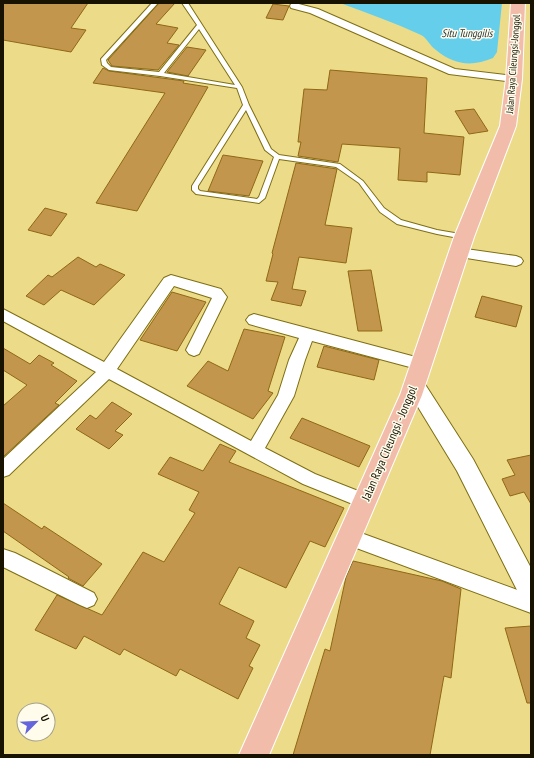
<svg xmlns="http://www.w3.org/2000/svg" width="534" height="758" font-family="'PT Sans Narrow',sans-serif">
  <rect width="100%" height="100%" fill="#ecdc89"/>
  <path fill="#65ceeb" d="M340 3H502L497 52 493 58C472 67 454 65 436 50 430 46 427 38 421 35 395 23 367 13 340 3Z"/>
  <g fill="#c2964d" stroke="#906716">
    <path d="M3 3H88L71 28 86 30 71 52 3 40Z"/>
    <path d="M159 3H175L156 24 178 28 167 43 179 45 158 70 112 66 108 60Z"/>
    <path d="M273 4 289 6 283 20 266 18Z"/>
    <path d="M187 47 206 50 188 76 167 72Z"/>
    <path d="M103 68 109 71 184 81 183 83 208 87 137 211 96 203 165 93 93 83Z"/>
    <path d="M330 70 427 78 424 133 464 137 460 175 427 172V182L398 180 400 148 342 144 338 162 298 156 301 142H298L304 89 327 90Z"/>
    <path d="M474 109 488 131 469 134 455 111Z"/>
    <path d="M223 155 263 161 249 196 208 191Z"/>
    <path d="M296 163 337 169 325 225 352 228 346 263 299 257 292 289 306 291 301 306 271 300 278 282 266 281 273 254 272 253Z"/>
    <path d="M45 208 67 214 51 236 28 230Z"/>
    <path d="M78 257 96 267 100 264 125 275 94 305 61 290 44 305 26 296 48 275 52 277Z"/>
    <path d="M371 270 382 331H358L348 271Z"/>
    <path d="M172 292 206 302 177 351 140 340Z"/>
    <path d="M482 296 522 306 516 327 475 317Z"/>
    <path d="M244 329 285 337 268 391 273 393 253 419 187 386 208 361 228 371Z"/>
    <path d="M324 346 379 360 374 380 317 367Z"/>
    <path d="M3 348 30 364 39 355 54 363 51 365 77 381 55 403 59 405 3 457V406L27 385 3 370Z"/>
    <path d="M112 402 132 414 115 431 123 435 109 449 76 429 90 415 96 419Z"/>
    <path d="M302 418 370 446 359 467 290 438Z"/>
    <path d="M220 444 236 451 229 462 344 508 325 547 310 541 286 588 239 567 219 604 254 621 246 638 260 645 249 666 253 668 238 699 180 669 176 676 124 649 120 655 84 636 76 649 35 630 57 595 102 615 143 552 164 562 195 513 189 510 199 492 158 474 170 457 203 471Z"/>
    <path d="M531 455V504L524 492 510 496 502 479 515 475 507 460Z"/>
    <path d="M3 503 42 529 44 526 102 564 83 586 68 578 69 577 3 531Z"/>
    <path d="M353 561 442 581 461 589 451 678 444 676 430 755H293L325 649 330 651 346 577Z"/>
    <path d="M531 626V703H527L505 628Z"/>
  </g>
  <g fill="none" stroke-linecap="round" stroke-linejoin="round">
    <defs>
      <path id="service" d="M152 3H158L106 60 107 63 111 67 159 72 197 25 182 3H188L242 87 249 105 271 149 279 155 340 164 363 181 384 208 401 220 437 230 466 235 467 237 466 239H464L437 234 397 224 380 212 359 183 336 167 279 159 265 198 259 203 196 194 192 190V186L243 105 237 88 160 76 109 70 102 65 101 59ZM199 29 235 85 164 73ZM246 110 265 150 274 157 259 197 257 199 200 191 198 189V186Z"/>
      <g id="minor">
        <path d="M295 3 318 9 455 69 514 76 518 77 520 79 518 81 514 82 449 74 310 13 291 8 290 6 291 4Z"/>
        <path d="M459 248 516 256 521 258 523 261 521 264 516 266 454 256 452 253 454 250Z"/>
        <path d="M171 275 221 289 227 297 199 354 194 356 189 354 186 350 212 298 174 286 117 369 251 441 278 395 289 360 299 338 249 324 246 320 249 316 254 314 427 360 429 364 427 368 421 370 312 341 305 360 294 396 265 448 315 474 371 496 374 501 371 506 365 509 303 484 109 379 9 475 3 477V459L96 372 3 321V309L104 362 164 278Z"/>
        <path d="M350 529 531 595V613L343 543 341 537 343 531Z"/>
        <path d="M3 549 15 553 94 593 97 599 94 605 87 608 80 605 3 567Z"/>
      </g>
      <path id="tertiary" d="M414 376 421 378 473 459 531 568V603L522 600 457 471 404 384 407 378Z"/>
      <path id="primary" d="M511 3H525L522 79 516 126 474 237 422 395 269 755H239L400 395 454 237 500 126 506 79Z"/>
    </defs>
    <use href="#service" stroke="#7e6e13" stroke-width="2"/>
    <use href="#minor" stroke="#7e6e13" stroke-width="2"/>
    <use href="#tertiary" stroke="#7e6e13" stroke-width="2"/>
    <use href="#primary" stroke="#fff" stroke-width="2"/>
    <use href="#service" fill="#fff" fill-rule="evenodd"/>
    <use href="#minor" fill="#fff" fill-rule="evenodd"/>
    <use href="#tertiary" fill="#fff" fill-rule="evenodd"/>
    <use href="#primary" fill="#f2bcaa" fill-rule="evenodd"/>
  </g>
  <g text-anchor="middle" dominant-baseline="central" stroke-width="3" stroke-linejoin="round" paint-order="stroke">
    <g font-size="10" fill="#171300" stroke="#fffcec">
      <text transform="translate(513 64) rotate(-86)">Jalan Raya Cileungsi-Jonggol</text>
    </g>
    <g font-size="11" font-style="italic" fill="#1a2d33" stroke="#fffcec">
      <text x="467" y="33">Situ Tunggilis</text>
    </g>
    <g font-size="12" fill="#171300" stroke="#fffcec">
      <text transform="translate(389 443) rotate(-67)">Jalan Raya Cileungsi - Jonggol</text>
    </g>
  </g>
  <rect width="534" height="758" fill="none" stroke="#171300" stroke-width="8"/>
  <g transform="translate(36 722) rotate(66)"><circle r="19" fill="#fffcec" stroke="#a29f8e"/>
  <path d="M0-3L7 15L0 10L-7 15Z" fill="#6465dd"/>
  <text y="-6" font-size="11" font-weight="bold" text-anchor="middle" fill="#171300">U</text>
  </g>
</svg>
